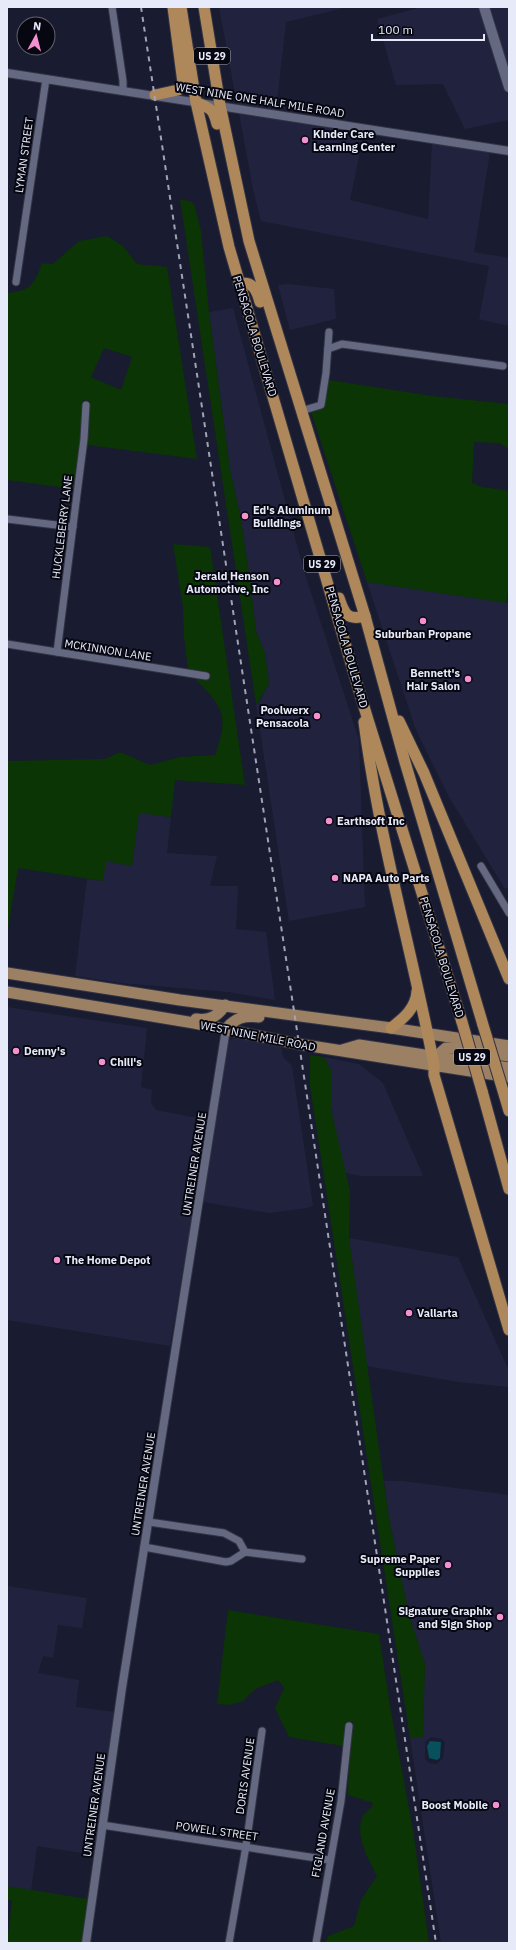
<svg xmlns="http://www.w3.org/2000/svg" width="516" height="1950" font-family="'IBM Plex Sans',sans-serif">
  <rect width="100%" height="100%" fill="#191b30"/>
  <g fill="#21233e" fill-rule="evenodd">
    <path d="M219 7H340V9L286 22 276 110 237 104Z"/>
    <path d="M422 7H480L509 99V120L465 129 443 84 396 85 377 19Z"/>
    <path d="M488 7H509V73Z"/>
    <path d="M239 113 364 132 350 200 428 219 432 143 490 152 474 252 509 258V326L479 319 489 266 261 221 253 189Z"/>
    <path d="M288 284 334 289 336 319 290 330 278 285Z"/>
    <path d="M233 308 304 571 359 740 365 907 289 921 256 704 259 703 269 683 265 653 256 631 249 572 240 514 230 469 209 312Z"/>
    <path d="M367 582 509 603V887L505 889 448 795 416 730Z"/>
    <path d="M139 812 171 817 167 853 217 856 210 886H238L236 929 266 932 275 1000 228 992 121 983 75 976 87 879 103 881 105 860 132 866Z"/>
    <path d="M7 1007 147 1028 141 1087 152 1090 151 1103 156 1110 192 1117 209 1116 170 1346 7 1320Z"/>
    <path d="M237 1038 281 1045 283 1057 292 1066 313 1206 307 1208 269 1213 203 1202 228 1041Z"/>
    <path d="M324 1057 359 1064 383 1083 423 1176H362L345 1173 331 1109V1070Z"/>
    <path d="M349 1238 458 1257 509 1371V1387L458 1382 367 1366Z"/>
    <path d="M384 1481H403L509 1495V1943H441L410 1738H422L425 1664 409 1615 389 1518ZM431 1737 442 1739 445 1742 443 1758 437 1764 429 1763 425 1759V1742Z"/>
    <path d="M7 1586 87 1598 82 1628 58 1625 53 1658 43 1656 38 1673 79 1680 76 1707 115 1712 94 1855 37 1846 31 1891 7 1886Z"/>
  </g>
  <g fill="#0b3504" fill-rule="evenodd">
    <path d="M180 199 192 202 195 207 201 231 209 312 230 469 240 514 249 572 256 631 265 653 269 683 258 703 256 704Z"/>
    <path d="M107 236 123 246 137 264 167 267 197 459 87 445 90 401 83 400 80 439 74 489 7 480V293C31 290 34 285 42 263L53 264 79 241ZM104 348 132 357 121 390 91 377Z"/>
    <path d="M329 380 432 396 509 404V450L500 443 474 442 472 483 477 484V486L509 491V584L506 603 367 582 311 412 321 409 324 405Z"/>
    <path d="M173 544 210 547 245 785 175 780 171 817 139 813 132 866 106 861 103 881 18 868 7 935V761L105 759 120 752 150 765 180 757 215 755C229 716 224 707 195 679L209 681 210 672 188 669 184 637 183 607Z"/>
    <path d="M310 1055 324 1057 331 1070V1109L350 1191 349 1238 389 1518 409 1615 425 1664 423 1738H410L310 1086Z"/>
    <path d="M228 1610 379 1634 390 1706 413 1830 429 1943H325L328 1936 354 1926 361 1900 377 1876C369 1860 355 1837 362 1818 364 1812 372 1810 373 1803L348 1795 349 1761 353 1722H346L343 1746 289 1737 275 1708 284 1688 278 1680 255 1689 243 1701 229 1705 217 1704Z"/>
    <path d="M7 1886 88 1899 82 1943H7L12 1901 7 1900Z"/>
  </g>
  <path fill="#07505c" d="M430 1741 441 1742 440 1758 437 1760 429 1758 427 1746Z"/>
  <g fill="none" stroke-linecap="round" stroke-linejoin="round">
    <defs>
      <g id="minor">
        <path d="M112 7 123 81V91"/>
        <path d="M16 282 46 79"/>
        <path d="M328 349 342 344 503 366"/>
        <path d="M301 411 321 405 326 373 329 332"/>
        <path d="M7 519 73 527"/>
        <path d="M7 644 206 676"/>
        <path d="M57 652 84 439 86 405"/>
        <path d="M481 866 509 913"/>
        <path d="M149 1522 224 1533 239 1541 245 1552"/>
        <path d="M144 1547 226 1562 231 1561 245 1552"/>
        <path d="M245 1552 302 1559"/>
        <path d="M102 1825 329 1860"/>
        <path d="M229 1943 246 1846 262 1731"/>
        <path d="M316 1943 341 1801 349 1726"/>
      </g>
      <g id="tertiary">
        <path d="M7 73 509 151"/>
        <path d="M86 1943 122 1688 226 1029"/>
      </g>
      <path id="secondary" d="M484 7 509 87"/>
      <g id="primary">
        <path d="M7 973 180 1000 391 1028 509 1046"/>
        <path d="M7 992 194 1023 298 1044 509 1077"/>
        <path d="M196 1019C210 1021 218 1016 225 1005"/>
        <path d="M226 1029C235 1018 244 1015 259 1017"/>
        <path d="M342 1050 359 1045 509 1068"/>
        <path d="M435 1061 438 1055 446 1048H457L509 1056"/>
      </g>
      <g id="trunk">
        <path d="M181 7 196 102 229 247 360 694 462 1022"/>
        <path d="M204 7 220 105 249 241 365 616 405 762 483 1025"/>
        <path d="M155 95 178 90 183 83 173 7"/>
        <path d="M196 102C211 109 213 108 217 124"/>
        <path d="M239 284C253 280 257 291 260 302"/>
        <path d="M339 598C344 613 347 621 365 616"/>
        <path d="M399 721 424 773 509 979"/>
        <path d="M364 722C379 839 412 951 434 1065V1075L509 1330"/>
        <path d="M391 1028C404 1018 416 1008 417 991"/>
        <path d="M482 1091 509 1189"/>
        <path d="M504 1094 509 1111"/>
      </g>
    </defs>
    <use href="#minor" stroke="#323444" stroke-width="9"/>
    <use href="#tertiary" stroke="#323444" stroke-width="10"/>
    <use href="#secondary" stroke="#323444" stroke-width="12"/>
    <use href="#primary" stroke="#323444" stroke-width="13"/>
    <use href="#trunk" stroke="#323444" stroke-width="13"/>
    <use href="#minor" stroke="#646881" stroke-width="7"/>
    <use href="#tertiary" stroke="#646881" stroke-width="8"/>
    <use href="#secondary" stroke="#646881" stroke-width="10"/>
    <use href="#primary" stroke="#9c8064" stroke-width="11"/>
    <use href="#trunk" stroke="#ae885a" stroke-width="11"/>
    <path stroke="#a1a4b5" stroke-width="2" stroke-dasharray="5 5" stroke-linecap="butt" d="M141 7 436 1943"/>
    <defs>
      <g id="trunk-bridge">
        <path d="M462 1022 482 1091"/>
        <path d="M483 1025 504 1094"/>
      </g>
    </defs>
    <use href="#trunk-bridge" stroke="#323444" stroke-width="13" stroke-linecap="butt"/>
    <use href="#trunk-bridge" stroke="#ae885a" stroke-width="11"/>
  </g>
  <g fill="#f590d1" stroke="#060710" stroke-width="1.5">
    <circle cx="305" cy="140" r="4"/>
    <circle cx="245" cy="516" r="4"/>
    <circle cx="277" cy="582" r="4"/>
    <circle cx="423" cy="621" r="4"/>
    <circle cx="468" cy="679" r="4"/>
    <circle cx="317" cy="716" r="4"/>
    <circle cx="329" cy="821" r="4"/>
    <circle cx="335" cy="878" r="4"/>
    <circle cx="16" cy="1051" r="4"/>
    <circle cx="102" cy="1062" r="4"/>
    <circle cx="57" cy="1260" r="4"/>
    <circle cx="409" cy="1313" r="4"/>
    <circle cx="448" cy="1565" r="4"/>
    <circle cx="500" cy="1617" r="4"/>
    <circle cx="496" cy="1805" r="4"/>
  </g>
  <g text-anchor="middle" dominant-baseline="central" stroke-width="4" stroke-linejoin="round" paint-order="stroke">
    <g fill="#060710" stroke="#a4a6b2" stroke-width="1">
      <rect x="194" y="48" width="36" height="16" rx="3"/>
      <rect x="304" y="556" width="36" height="16" rx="3"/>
      <rect x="454" y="1049" width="36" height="16" rx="3"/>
    </g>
    <g font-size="10" font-weight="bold" fill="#e7eaf8">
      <text x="212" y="56">US 29</text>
      <text x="322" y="564">US 29</text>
      <text x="472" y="1057">US 29</text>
    </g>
    <g font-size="11" fill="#e7eaf8" stroke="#060710">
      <text transform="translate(260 100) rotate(9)">WEST NINE ONE HALF MILE ROAD</text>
      <text transform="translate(24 155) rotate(-82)">LYMAN STREET</text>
      <text transform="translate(255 336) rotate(73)">PENSACOLA BOULEVARD</text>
      <text transform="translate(62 527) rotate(-83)">HUCKLEBERRY LANE</text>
      <text transform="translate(347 647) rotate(74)">PENSACOLA BOULEVARD</text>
      <text transform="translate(108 650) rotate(9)">MCKINNON LANE</text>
      <text transform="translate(442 957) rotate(73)">PENSACOLA BOULEVARD</text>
      <text transform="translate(258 1036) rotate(11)">WEST NINE MILE ROAD</text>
      <text transform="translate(194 1164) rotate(-81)">UNTREINER AVENUE</text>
      <text transform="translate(143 1484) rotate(-81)">UNTREINER AVENUE</text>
      <text transform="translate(245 1776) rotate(-82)">DORIS AVENUE</text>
      <text transform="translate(94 1805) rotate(-82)">UNTREINER AVENUE</text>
      <text transform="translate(217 1831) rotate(8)">POWELL STREET</text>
      <text transform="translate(323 1833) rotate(-80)">FIGLAND AVENUE</text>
    </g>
    <g font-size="11" font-weight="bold" fill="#e7eaf8" stroke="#060710" text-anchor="start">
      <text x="313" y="134">Kinder Care<tspan x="313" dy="13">Learning Center</tspan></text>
      <text x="253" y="510">Ed's Aluminum<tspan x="253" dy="13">Buildings</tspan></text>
      <text x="269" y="576" text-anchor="end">Jerald Henson<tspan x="269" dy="13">Automotive, Inc</tspan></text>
      <text x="423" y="634" text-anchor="middle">Suburban Propane</text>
      <text x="460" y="673" text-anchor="end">Bennett's<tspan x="460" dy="13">Hair Salon</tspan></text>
      <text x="309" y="710" text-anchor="end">Poolwerx<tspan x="309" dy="13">Pensacola</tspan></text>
      <text x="337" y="821">Earthsoft Inc</text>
      <text x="343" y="878">NAPA Auto Parts</text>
      <text x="24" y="1051">Denny's</text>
      <text x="110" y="1062">Chili's</text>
      <text x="65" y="1260">The Home Depot</text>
      <text x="417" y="1313">Vallarta</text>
      <text x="440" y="1559" text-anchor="end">Supreme Paper<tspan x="440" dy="13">Supplies</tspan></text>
      <text x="492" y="1611" text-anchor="end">Signature Graphix<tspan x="492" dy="13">and Sign Shop</tspan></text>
      <text x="488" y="1805" text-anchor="end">Boost Mobile</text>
    </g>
  </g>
  <rect width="516" height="1950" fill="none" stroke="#e7eaf8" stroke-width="16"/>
  <g transform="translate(36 36) rotate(7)"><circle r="19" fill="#060710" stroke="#60626d"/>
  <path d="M0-3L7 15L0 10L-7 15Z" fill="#f590d1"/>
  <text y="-6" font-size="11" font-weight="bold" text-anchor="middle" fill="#e7eaf8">N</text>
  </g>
  <path d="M372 34v6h112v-6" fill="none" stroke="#e7eaf8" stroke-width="2"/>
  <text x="378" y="34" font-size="12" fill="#e7eaf8" stroke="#060710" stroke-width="3" paint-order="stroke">100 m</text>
</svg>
